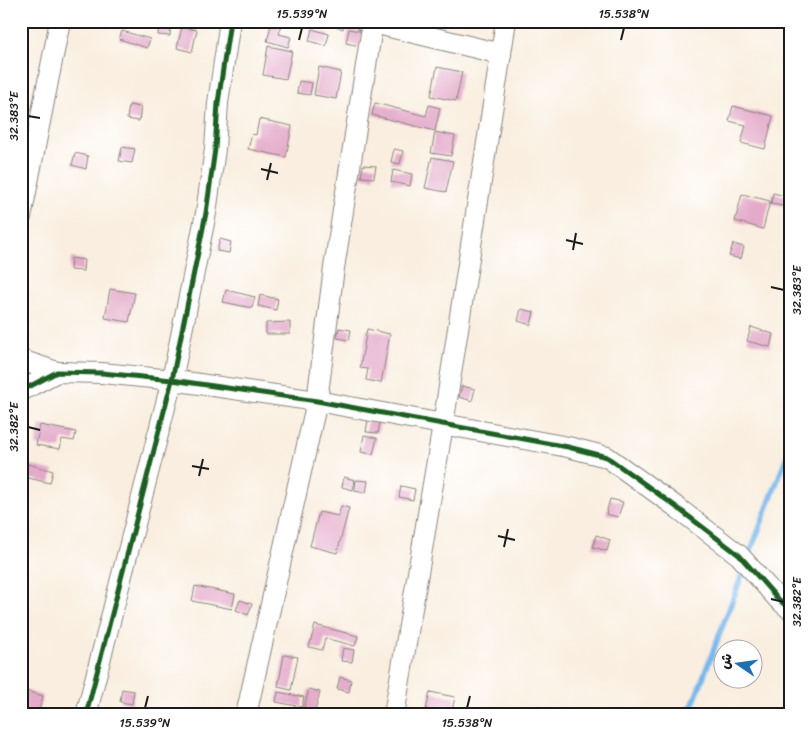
<svg xmlns="http://www.w3.org/2000/svg" width="811" height="736" font-family="Sriracha,'Playpen Sans Arabic',sans-serif">
  <rect width="100%" height="100%" fill="#fff"/>
  <filter id="ink" filterUnits="userSpaceOnUse"><feTurbulence type="fractalNoise" baseFrequency=".02" numOctaves="2"/><feDisplacementMap in="SourceGraphic" scale="10" xChannelSelector="R" yChannelSelector="G"/><feConvolveMatrix kernelMatrix="1 2 1 2 8 2 1 2 1" color-interpolation-filters="sRGB"/></filter>
  <filter id="wash" filterUnits="userSpaceOnUse"><feTurbulence type="fractalNoise" baseFrequency=".0096" numOctaves="4" result="noise"/><feDisplacementMap in="SourceGraphic" scale="20" xChannelSelector="R" yChannelSelector="G"/><feGaussianBlur stdDeviation="1.12" result="paint"/><feColorMatrix in="noise" values="0 0 0 0 0 0 0 0 0 0 0 0 0 0 0 0 0 1.4 0 .05"/><feComposite in="paint" operator="in"/></filter>
  <g filter="url(#wash)">
    <rect width="100%" height="100%" fill="#f9eedf"/>
    <g fill="none" stroke-linecap="round" stroke-linejoin="round">
      <g stroke="#78b7ec" stroke-width="5.5">
        <path d="M748 558 790 448"/>
        <path d="M685 715 693 704 745 567"/>
      </g>
    </g>
    <g id="blocks">
      <g fill="#e4aaca">
        <path d="M272 21 283 22 279 34 291 37 288 47 267 41Z"/>
        <path d="M326 21H345L343 29 326 23Z"/>
        <path d="M159 23 171 24 170 36 158 35Z"/>
        <path d="M182 27 197 30 192 52 177 48Z"/>
        <path d="M312 29 329 34 326 46 309 41Z"/>
        <path d="M349 29 363 32 360 46 346 43Z"/>
        <path d="M122 31 150 39 147 48 119 39Z"/>
        <path d="M268 46 292 51 286 79 263 75Z"/>
        <path d="M319 67 341 72 336 99 314 95Z"/>
        <path d="M437 67 462 72 456 101 431 96Z"/>
        <path d="M299 81 312 83 310 95 297 93Z"/>
        <path d="M375 103 426 116 429 105 440 108 435 131 372 115Z"/>
        <path d="M129 105 141 107 139 121 127 119Z"/>
        <path d="M733 106 773 116 765 149 741 143 746 125 729 121Z"/>
        <path d="M259 119 292 126 286 157 248 149 252 134 256 135Z"/>
        <path d="M435 132 455 136 451 156 431 153Z"/>
        <path d="M122 147 135 149 132 163 119 161Z"/>
        <path d="M394 149 403 151 400 164 391 162Z"/>
        <path d="M75 153 88 156 86 169 72 165Z"/>
        <path d="M432 157 453 161 446 192 425 188Z"/>
        <path d="M363 165 376 166 374 178 361 177Z"/>
        <path d="M393 170 412 174 410 186 391 182Z"/>
        <path d="M773 193 786 196 783 206 771 204Z"/>
        <path d="M742 194 770 201 763 229 735 221Z"/>
        <path d="M220 239 231 242 229 253 217 251Z"/>
        <path d="M733 244 744 247 741 259 729 256Z"/>
        <path d="M71 258 84 260 83 271 70 270Z"/>
        <path d="M110 289 135 293 129 322 105 318Z"/>
        <path d="M226 290 255 297 252 308 223 302Z"/>
        <path d="M260 295 278 299 276 310 258 306Z"/>
        <path d="M521 309 534 312 531 325 518 321Z"/>
        <path d="M290 322V334H266V323Z"/>
        <path d="M751 327 773 334 770 347 747 341Z"/>
        <path d="M339 328 351 330 349 340 337 338Z"/>
        <path d="M367 329 390 334 381 383 366 380 368 369 360 368Z"/>
        <path d="M462 386 475 389 472 401 459 397Z"/>
        <path d="M368 420 380 422 378 433 366 432Z"/>
        <path d="M40 425 76 432 74 441 62 439 60 449 36 445Z"/>
        <path d="M364 435 377 438 373 454 361 452Z"/>
        <path d="M28 464 53 471 50 483 24 477Z"/>
        <path d="M344 477 355 480 353 490 342 487Z"/>
        <path d="M356 480 368 481 366 493 355 491Z"/>
        <path d="M401 486 415 489 413 500 399 497Z"/>
        <path d="M610 499 623 502 618 517 606 514Z"/>
        <path d="M341 506 349 508 337 553 310 546 319 512 338 516Z"/>
        <path d="M596 535 610 540 607 551 593 547Z"/>
        <path d="M195 586 235 594 232 609 192 601Z"/>
        <path d="M240 600 252 604 248 615 236 610Z"/>
        <path d="M315 625 358 636 355 646 325 638 322 650 309 647Z"/>
        <path d="M343 648 354 650 352 662 341 661Z"/>
        <path d="M284 655 298 657 291 690 278 687Z"/>
        <path d="M340 677 351 680 349 692 337 689Z"/>
        <path d="M122 689 134 691 132 704 120 702Z"/>
        <path d="M309 689 320 692 314 715H302Z"/>
        <path d="M24 690 43 696 38 714 21 710V701Z"/>
        <path d="M278 692 304 697 302 707 276 702Z"/>
        <path d="M430 692 455 697 451 715H425Z"/>
      </g>
    </g>
  </g>
  <g filter="url(#ink)">
    <use href="#blocks" fill-opacity="0" stroke="#8a857e" stroke-width="1"/>
    <g fill="none" stroke-linecap="round" stroke-linejoin="round">
      <defs>
        <g id="minor">
          <path d="M365 21 501 54"/>
          <path d="M21 217 60 21"/>
          <path d="M21 360 57 372"/>
          <path d="M21 391 57 372 102 373 172 380 317 401 568 447 607 457 675 506 739 555 777 598 790 609"/>
          <path d="M86 715 172 380 206 213 215 149 218 103 230 21"/>
          <path d="M246 715 317 401 334 268 373 21"/>
          <path d="M394 715 443 425 506 21"/>
        </g>
      </defs>
      <use href="#minor" stroke="#8a857e" stroke-width="22"/>
      <use href="#minor" stroke="#fff" stroke-width="20"/>
      <defs>
        <g id="cycleway">
          <path d="M21 391 57 372 102 373 172 380 317 401 568 447 607 457 675 506 739 555 777 598 790 609"/>
          <path d="M86 715 172 380 206 213 215 149 218 103 230 21"/>
        </g>
      </defs>
      <use href="#cycleway" stroke="#fff" stroke-width="8"/>
      <use href="#cycleway" stroke="#1b5e20" stroke-width="5"/>
    </g>
  </g>
  <path fill="none" stroke="#1c1c1c" stroke-width="2" d="M299 40 302 28M621 40 624 28M28 116 40 118M261 169 278 173M267 180 271 163M566 240 583 244M573 250 576 233M771 287 784 290M28 427 40 430M192 466 209 469M199 476 203 459M498 536 515 540M504 547 508 529M771 599 784 602M145 708 148 696M467 708 470 696"/>
  <rect width="811" height="736" fill="none" stroke="#fff" stroke-width="55"/>
  <g transform="translate(738 664) rotate(283)"><circle r="24" fill="#ffffff" stroke="#a4a4a4"/>
  <path d="M0-4L9 19L0 12L-9 19Z" fill="#1f6fb2"/>
  <text y="-8" font-size="14" font-weight="bold" text-anchor="middle" fill="#1c1c1c">ش</text>
  </g>
  <rect x="28" y="28" width="756" height="680" fill="none" stroke="#1c1c1c" stroke-width="2"/>
  <g font-size="12" text-anchor="middle" fill="#1c1c1c">
    <text x="302" y="18">15.539°N</text>
    <text x="624" y="18">15.538°N</text>
    <text transform="translate(14 116) rotate(-90)" y="4">32.383°E</text>
    <text transform="translate(797 290) rotate(-90)" y="4">32.383°E</text>
    <text transform="translate(14 427) rotate(-90)" y="4">32.382°E</text>
    <text transform="translate(797 602) rotate(-90)" y="4">32.382°E</text>
    <text x="145" y="727">15.539°N</text>
    <text x="467" y="727">15.538°N</text>
  </g>
</svg>
